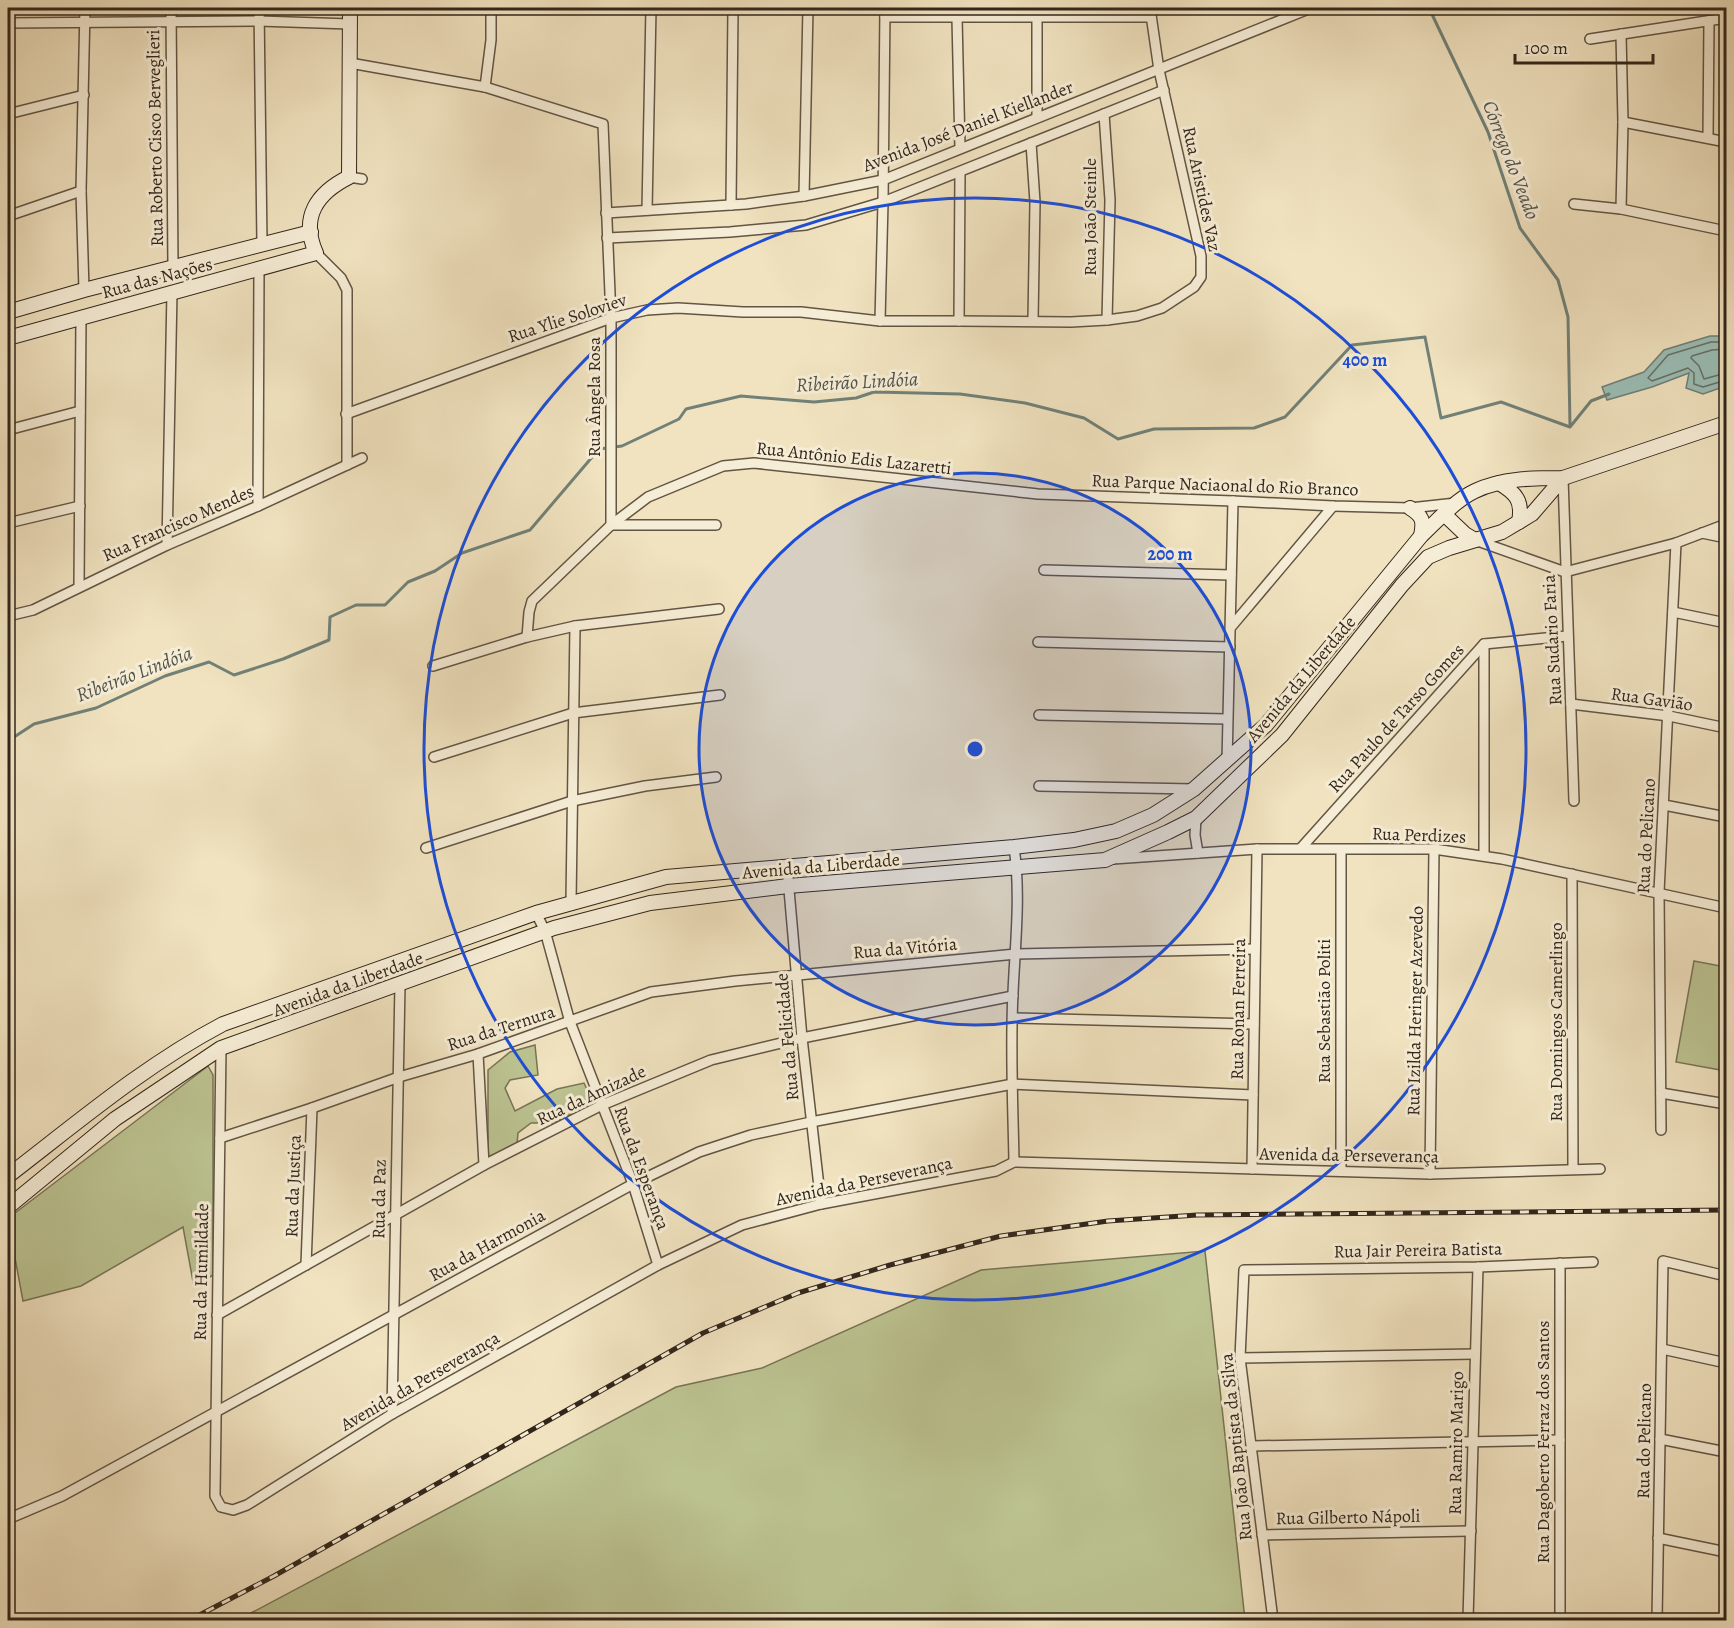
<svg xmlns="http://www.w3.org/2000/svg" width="1734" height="1628" font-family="Alegreya,serif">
  <rect width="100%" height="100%" fill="#f1e3c0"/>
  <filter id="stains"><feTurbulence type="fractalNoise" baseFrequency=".00333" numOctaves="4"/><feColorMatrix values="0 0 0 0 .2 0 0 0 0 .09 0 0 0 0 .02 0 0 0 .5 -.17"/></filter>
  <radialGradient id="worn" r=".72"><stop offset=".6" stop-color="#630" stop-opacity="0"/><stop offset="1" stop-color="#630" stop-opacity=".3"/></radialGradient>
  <g fill="#bcc391" stroke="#777456" stroke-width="1.5">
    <path d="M1694 961 1726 967V1071L1676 1062Z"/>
    <path d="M535 1045 538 1075 510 1080 505 1088 515 1111 557 1089 584 1083 592 1100 583 1109 552 1123H531L518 1133 517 1144 488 1157V1070L510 1052Z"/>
    <path d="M208 1066 213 1075V1275L194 1287 183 1227 81 1286 23 1301 15 1258V1213Z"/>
    <path d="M1205 1251 1245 1620H238L676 1387 762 1368 981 1270Z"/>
  </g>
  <path fill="#9bbeb6" stroke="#718178" stroke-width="1.5" d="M1710 336H1726V386L1703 394 1686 388 1689 373 1652 387 1607 400 1602 387 1644 372 1664 350Z"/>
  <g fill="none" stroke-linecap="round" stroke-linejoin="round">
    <g stroke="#667268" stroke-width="1.5">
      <path d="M1726 342H1711L1668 355 1648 378 1652 381 1688 368 1694 373V384L1703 387 1726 380"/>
      <path d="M1726 349 1712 350 1692 356 1691 358 1699 366 1704 379 1726 373"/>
    </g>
    <g stroke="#718178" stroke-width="3">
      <path d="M1429 8 1488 132 1520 228 1558 280 1568 317 1570 426"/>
      <path d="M8 741 34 724 96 708 165 676 209 662 234 675 283 659 329 640 330 617 356 605H385L408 582 435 571 462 553 530 530 599 449 622 446 679 419 686 409 741 396 814 402 856 398 874 392 960 394 1025 403 1084 418 1118 439 1154 429 1254 428 1285 417 1352 345 1425 337 1441 418 1501 402 1570 427 1591 401 1609 394"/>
    </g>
    <defs>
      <g id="street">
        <path d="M171 8 173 267"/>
        <path d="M259 8 262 244"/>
        <path d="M885 17H1151"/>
        <path d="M957 18 960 148"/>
        <path d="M1037 18V117"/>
        <path d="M8 23 259 21 350 24"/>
        <path d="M1590 39 1726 18"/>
        <path d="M350 63 485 87 603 124 611 318V525"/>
        <path d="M485 87 491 40V8"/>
        <path d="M8 114 84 95"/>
        <path d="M1104 114 1110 200 1107 320"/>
        <path d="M1623 122 1726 142"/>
        <path d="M1708 138 1709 21"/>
        <path d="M1031 143 1035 202 1033 320"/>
        <path d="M349 177 362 179"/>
        <path d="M804 196 808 8"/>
        <path d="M1574 204 1621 209 1726 231"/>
        <path d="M731 205 733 8"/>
        <path d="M1621 209 1623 122 1621 34"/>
        <path d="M647 210 651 8"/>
        <path d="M606 213 746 204 804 196 883 180 1311 8"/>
        <path d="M8 216 81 191"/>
        <path d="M607 238 730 232 806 225 883 202 1164 90"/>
        <path d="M316 253 341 278 347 290V465"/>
        <path d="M84 290 81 191 85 8"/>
        <path d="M880 321 883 202 885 8"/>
        <path d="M959 321 1071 322 1107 320 1137 316 1162 308 1194 287 1201 277V256L1159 70 1150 8"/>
        <path d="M346 414 611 318 647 310 678 308 743 312H801L880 321H959L960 172"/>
        <path d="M8 430 80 411"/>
        <path d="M1563 478 1574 801"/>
        <path d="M258 506 259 268"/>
        <path d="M8 523 80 506"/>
        <path d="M611 525H716"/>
        <path d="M1702 533 1726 538"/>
        <path d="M1475 540 1565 572 1676 543 1726 524"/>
        <path d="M167 545 172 292"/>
        <path d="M1044 570 1231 575"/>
        <path d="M79 586 81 317"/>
        <path d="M1673 612 1726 623"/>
        <path d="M8 616 33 610 167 545 258 506 362 458"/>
        <path d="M1231 627 1333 506"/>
        <path d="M527 637 529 612 532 601 611 525 648 497 723 466 754 463 1038 494 1233 501 1333 506 1410 508 1456 503"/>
        <path d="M1038 642 1230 647"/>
        <path d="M1484 644V855"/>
        <path d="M433 666 527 637 575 626 719 609"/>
        <path d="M1571 704 1669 716 1726 728"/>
        <path d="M1039 715 1227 719"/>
        <path d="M434 757 573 713 720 695"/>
        <path d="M1227 762 1233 501"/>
        <path d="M1039 786 1193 789"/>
        <path d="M1664 805 1726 817"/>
        <path d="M1196 818 1195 835 1198 853"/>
        <path d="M426 848 572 801 645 786 716 777"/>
        <path d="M1301 848 1484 644 1567 636"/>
        <path d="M1341 850V1171"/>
        <path d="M1113 859 1257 849H1434L1502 859 1726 908"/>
        <path d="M787 867 802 1038 821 1204"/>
        <path d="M1572 874 1573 1169"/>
        <path d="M571 902 575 626"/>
        <path d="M536 913 545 931 570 1022 633 1184 658 1265"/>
        <path d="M8 918V1097"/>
        <path d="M1013 1018 1254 1024"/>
        <path d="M221 1048 215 1496 221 1507 233 1510 247 1505 392 1414 658 1265 742 1225 821 1204 996 1171 1014 1162 1430 1174 1600 1169"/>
        <path d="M478 1054 484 1165"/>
        <path d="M1661 1093 1726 1104"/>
        <path d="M1661 1130 1659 892 1676 543"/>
        <path d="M220 1138 312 1108 399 1077 478 1054 651 992 735 981 1016 954 1255 949"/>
        <path d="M1014 1162C1013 1106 1010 1049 1013 993 1015 945 1021 895 1014 847"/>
        <path d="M1252 1169 1257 849"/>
        <path d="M1430 1174 1434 849"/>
        <path d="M306 1265 312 1108"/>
        <path d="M217 1315 484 1165 602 1105 711 1060 802 1038 1013 996"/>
        <path d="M1662 1349 1726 1363"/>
        <path d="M1240 1358 1475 1354"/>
        <path d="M392 1414 400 984"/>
        <path d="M1660 1439 1726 1452"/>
        <path d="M1252 1446 1560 1440"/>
        <path d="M8 1519 62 1496 633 1184 699 1152 751 1135 811 1122 1013 1084 1253 1095"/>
        <path d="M1262 1535 1471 1531"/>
        <path d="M1658 1538 1726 1552"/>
        <path d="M1273 1620 1240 1358 1244 1270 1478 1267 1593 1262"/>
        <path d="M1468 1620 1478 1267"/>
        <path d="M1560 1620V1263"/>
        <path d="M1657 1620 1663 1261 1726 1276"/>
      </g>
      <g id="secondary">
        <path d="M8 312 84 290 311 232"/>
        <path d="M8 338 316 253C300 217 317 193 349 177L350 8"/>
        <path d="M1499 483C1516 493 1523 501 1519 522"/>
        <path d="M1410 508C1423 516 1424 521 1421 536"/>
        <path d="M1444 514 1465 534 1475 540"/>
        <path d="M8 1176C77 1123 145 1065 223 1024L536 913 666 877 1014 847 1074 840 1116 831 1153 815 1194 789 1266 725 1421 536C1437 521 1454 501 1475 491 1502 478 1534 478 1563 478L1726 423"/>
        <path d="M8 1207 115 1119 221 1048 554 928 650 903 788 886 1105 860 1168 832 1196 818 1282 735 1402 585 1428 557 1449 548 1502 532 1532 514 1563 478"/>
      </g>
    </defs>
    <use href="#street" stroke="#625544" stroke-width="12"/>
    <use href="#secondary" stroke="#32261b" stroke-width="16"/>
    <use href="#street" stroke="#f6edd6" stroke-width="9"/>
    <use href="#secondary" stroke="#f6edd6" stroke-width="14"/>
    <defs>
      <path id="rail" d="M190 1620 274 1576 703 1333 798 1293 890 1265 1001 1236 1108 1221 1197 1215 1726 1210"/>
    </defs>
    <use href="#rail" stroke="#32261b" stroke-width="5"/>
    <use href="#rail" stroke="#f6edd6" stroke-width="3" stroke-dasharray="9" stroke-linecap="butt"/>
  </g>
  <circle cx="975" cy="749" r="276" fill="#1d4ed8" fill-opacity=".12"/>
  <g fill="none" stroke="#1d4ed8" stroke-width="3">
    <circle cx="975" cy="749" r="276"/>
    <circle cx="975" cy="749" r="551"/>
  </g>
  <g text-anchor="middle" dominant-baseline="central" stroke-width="6" stroke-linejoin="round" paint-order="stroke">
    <g font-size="18" fill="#32261b" stroke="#f6edd6">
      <text transform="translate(968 126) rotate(-21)">Avenida José Daniel Kiellander</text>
      <text transform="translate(155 138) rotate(-91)">Rua Roberto Cisco Berveglieri</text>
      <text transform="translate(1202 189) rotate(78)">Rua Aristides Vaz</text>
      <text transform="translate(1090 217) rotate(-90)">Rua João Steinle</text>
      <text transform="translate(157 278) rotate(-15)">Rua das Nações</text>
      <text transform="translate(567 318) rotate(-18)">Rua Ylie Soloviev</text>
      <text transform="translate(594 397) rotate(-90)">Rua Ângela Rosa</text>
      <text transform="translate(854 458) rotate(6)">Rua Antônio Edis Lazaretti</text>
      <text transform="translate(1225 485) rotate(2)">Rua Parque Naciaonal do Rio Branco</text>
      <text transform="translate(178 523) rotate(-24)">Rua Francisco Mendes</text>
      <text transform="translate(1552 640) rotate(-93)">Rua Sudario Faria</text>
      <text transform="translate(1301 679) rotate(-50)">Avenida da Liberdade</text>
      <text transform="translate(1652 699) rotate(8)">Rua Gavião</text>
      <text transform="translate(1396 718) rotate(-48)">Rua Paulo de Tarso Gomes</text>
      <text transform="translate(1419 835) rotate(2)">Rua Perdizes</text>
      <text transform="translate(1646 836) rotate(-87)">Rua do Pelicano</text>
      <text transform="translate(821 866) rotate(-5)">Avenida da Liberdade</text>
      <text transform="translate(905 948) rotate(-5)">Rua da Vitória</text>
      <text transform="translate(348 984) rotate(-20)">Avenida da Liberdade</text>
      <text transform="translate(1238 1009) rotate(-89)">Rua Ronan Ferreira</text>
      <text transform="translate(1324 1011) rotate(-90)">Rua Sebastião Politi</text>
      <text transform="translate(1415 1011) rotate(-89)">Rua Izilda Heringer Azevedo</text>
      <text transform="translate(1556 1022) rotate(-90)">Rua Domingos Camerlingo</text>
      <text transform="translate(501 1028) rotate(-18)">Rua da Ternura</text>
      <text transform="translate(787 1037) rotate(-95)">Rua da Felicidade</text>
      <text transform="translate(591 1095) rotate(-25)">Rua da Amizade</text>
      <text transform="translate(1349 1155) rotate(1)">Avenida da Perseverança</text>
      <text transform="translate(642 1168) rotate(70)">Rua da Esperança</text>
      <text transform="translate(864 1181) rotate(-12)">Avenida da Perseverança</text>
      <text transform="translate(293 1186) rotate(-88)">Rua da Justiça</text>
      <text transform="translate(379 1199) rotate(-89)">Rua da Paz</text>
      <text transform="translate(487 1245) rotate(-29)">Rua da Harmonia</text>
      <text transform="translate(1418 1250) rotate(-1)">Rua Jair Pereira Batista</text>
      <text transform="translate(201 1272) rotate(-89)">Rua da Humildade</text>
      <text transform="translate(420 1381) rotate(-30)">Avenida da Perseverança</text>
      <text transform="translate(1644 1441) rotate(-89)">Rua do Pelicano</text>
      <text transform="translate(1543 1442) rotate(-90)">Rua Dagoberto Ferraz dos Santos</text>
      <text transform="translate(1456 1443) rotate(-89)">Rua Ramiro Marigo</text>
      <text transform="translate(1236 1447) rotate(-96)">Rua João Baptista da Silva</text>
      <text transform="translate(1348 1517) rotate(-1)">Rua Gilberto Nápoli</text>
    </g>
    <g font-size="20" font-style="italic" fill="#52544a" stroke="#f6edd6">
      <text transform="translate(1511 160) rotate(69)">Córrego do Veado</text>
      <text transform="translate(857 382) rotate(-3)">Ribeirão Lindóia</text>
      <text transform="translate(134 674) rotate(-21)">Ribeirão Lindóia</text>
    </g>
  </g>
  <circle cx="975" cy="749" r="9" fill="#1d4ed8" stroke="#f6edd6" stroke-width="3"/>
  <g font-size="18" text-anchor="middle" font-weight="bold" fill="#1d4ed8" stroke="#f6edd6" stroke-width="6" stroke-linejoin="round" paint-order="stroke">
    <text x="1365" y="366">400 m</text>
    <text x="1170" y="560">200 m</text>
  </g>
  <rect width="1734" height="1628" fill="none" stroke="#f1e3c0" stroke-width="30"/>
  <rect x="9" y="9" width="1716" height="1610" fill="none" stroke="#32261b" stroke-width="3"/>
  <rect x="15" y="15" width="1704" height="1598" fill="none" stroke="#32261b" stroke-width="1.5"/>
  <path d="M1515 54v9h138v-9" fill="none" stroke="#32261b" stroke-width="3"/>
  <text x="1524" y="54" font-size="18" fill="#32261b" stroke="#f6edd6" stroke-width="4.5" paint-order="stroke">100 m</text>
  <rect width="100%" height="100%" filter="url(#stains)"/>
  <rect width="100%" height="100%" fill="url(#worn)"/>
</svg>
